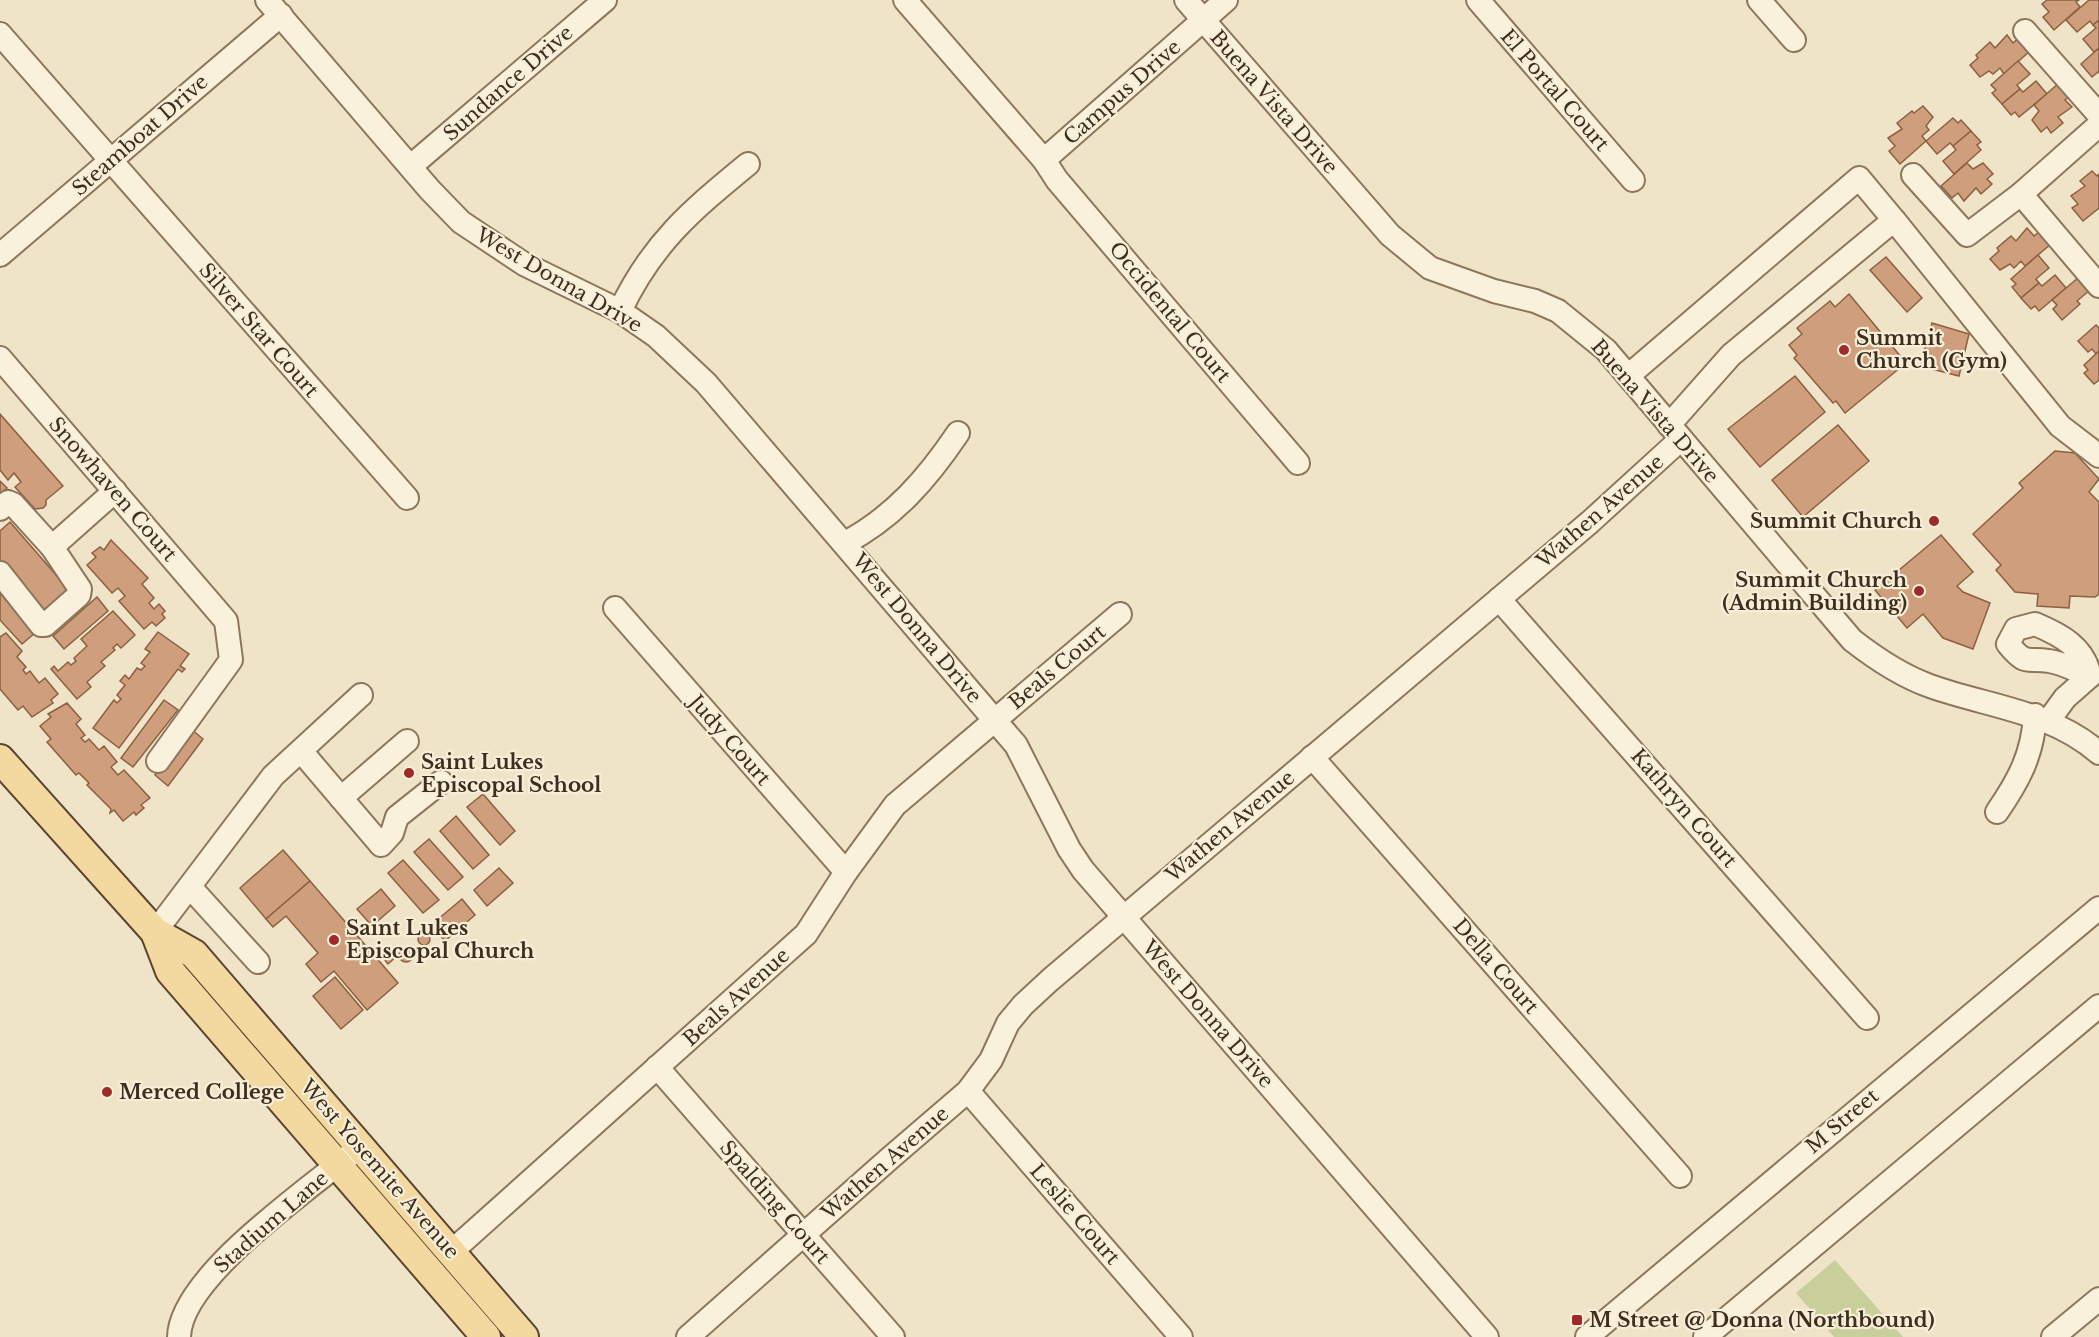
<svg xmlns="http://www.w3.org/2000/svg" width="2099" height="1337" font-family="'Libre Baskerville',serif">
  <rect width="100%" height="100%" fill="#f0e4c8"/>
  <path fill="#c9cf9b" d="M1835 1260 1903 1337H1834L1796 1293Z"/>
  <g fill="#cf9f7d" stroke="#8d5f41" stroke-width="1.5">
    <path d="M2047 0H2079L2076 2 2080 7 2054 30 2043 17 2049 12 2042 4Z"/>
    <path d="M2089 0H2099V20L2093 25 2090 21 2077 32 2066 20Z"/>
    <path d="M2099 20V48L2094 52 2083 39 2096 28 2093 25Z"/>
    <path d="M2007 35 2013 43 2019 38 2030 51 2004 74 2000 68 1993 74 1989 71 1980 77 1970 65 1978 58 1976 55 1990 42 1995 48Z"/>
    <path d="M2099 48V73L2098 72 2092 77 2081 64Z"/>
    <path d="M2018 61 2030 74 2017 85 2020 89 2002 104 1992 93 1996 90 1991 85Z"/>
    <path d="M2036 81 2047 94 2019 117 2015 112 2011 115 2002 104 2020 89 2023 92Z"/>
    <path d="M2060 82 2071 95 2065 100 2072 107 2058 117 2063 123 2051 133 2047 127 2041 132 2032 120 2039 111 2034 105Z"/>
    <path d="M1923 106 1933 117 1926 126 1929 130 1922 136 1926 141 1900 164 1889 151 1895 146 1888 138 1902 129 1897 123 1912 111 1914 113Z"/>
    <path d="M1953 118 1958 123 1961 120 1971 131 1953 146 1950 143 1937 154 1926 141Z"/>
    <path d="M1971 131 1981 142 1977 145 1981 150 1954 174 1943 161 1956 150 1953 146Z"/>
    <path d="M1967 163 1973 169 1983 163 1993 174 1987 179 1992 184 1981 194 1976 188 1964 201 1958 193 1952 198 1941 186Z"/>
    <path d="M2092 171 2097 176 2099 174V208L2083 221 2072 208 2078 204 2071 196 2085 186 2080 181Z"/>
    <path d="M2027 228 2034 236 2040 231 2051 244 2025 266 2021 261 2014 268 2010 264 2000 270 1990 259 1999 251 1997 248 2011 236 2016 241Z"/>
    <path d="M2038 255 2049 268 2036 279 2039 283 2021 298 2012 287 2016 284 2011 279Z"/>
    <path d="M1886 257 1922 298 1907 312 1870 270Z"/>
    <path d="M2055 275 2066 288 2039 311 2035 306 2031 309 2021 298 2039 283 2042 286Z"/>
    <path d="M2079 277 2090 290 2077 301 2080 304 2062 320 2053 309 2057 305 2052 300Z"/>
    <path d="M1849 294 1906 363 1845 413 1836 401 1833 403 1794 358 1797 355 1789 345 1802 334 1797 328 1830 301 1835 307Z"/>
    <path d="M1932 323 1969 334 1959 376 1920 366Z"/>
    <path d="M2096 325 2099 328V351L2096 354 2092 349 2088 352 2078 341Z"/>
    <path d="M2099 351V380L2094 384 2084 373 2088 370 2084 365Z"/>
    <path d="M1795 376 1825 412 1760 467 1728 429Z"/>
    <path d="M0 414 63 486 46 500V505L43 508 35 509 15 487 21 482 14 473 8 480 0 470Z"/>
    <path d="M1838 425 1869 461 1803 517 1772 480Z"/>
    <path d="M2055 451 2075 453 2099 479 2089 492 2099 502V594L2095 597 2070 596 2069 608 2037 606 2038 594 2015 592 1996 570 2001 565 1973 534 2023 488 2019 483Z"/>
    <path d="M0 481 7 488 0 494Z"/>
    <path d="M10 522 70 591 44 613 0 561V531Z"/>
    <path d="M1941 535 1973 572 1957 586 1963 592 1990 603 1973 649 1943 638 1923 614 1907 628 1875 590Z"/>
    <path d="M111 540 148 578 142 584 154 598 149 603 154 609 159 604 165 611 162 614 165 618 156 626 152 622 144 629 119 601 125 596 118 588 112 593 87 565 96 557 92 553 100 547 104 550Z"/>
    <path d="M0 593 35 633 22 644 0 620Z"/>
    <path d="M97 597 108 611 64 649 53 636Z"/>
    <path d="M113 611 135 635 121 648 117 644 113 648 115 650 101 662 105 666 87 682 91 687 77 699 51 669 54 666 58 671 68 662 71 665 76 661 74 658 87 646 81 639Z"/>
    <path d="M158 632 189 654 180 666 185 669 182 672 178 669 119 748 93 728 114 700 117 703 121 699 117 695 125 685 120 681 125 675 129 679 137 668 141 670 145 666 141 663 150 652 145 649Z"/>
    <path d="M6 633 22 651 17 657 26 667 23 670 26 674 30 671 39 683 45 678 58 694 51 700 53 703 32 717 23 706 18 710 0 689V637Z"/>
    <path d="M164 700 178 710 133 767 121 758Z"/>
    <path d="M67 703 81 719 76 724 85 735 81 738 85 742 89 739 99 750 104 746 117 762 111 767 118 775 124 770 150 798 141 805 144 808 136 815 134 812 123 821 114 810 110 813 111 809 87 785 89 783 79 773 76 775 47 742 51 739 40 726 51 717 48 714Z"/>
    <path d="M190 728 203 739 168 786 155 775Z"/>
    <path d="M483 794 515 831 500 845 467 807Z"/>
    <path d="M456 816 489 855 473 869 440 831Z"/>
    <path d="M429 839 463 877 448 890 414 852Z"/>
    <path d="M283 850 310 881 266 919 240 888Z"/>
    <path d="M403 860 439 900 423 913 388 873Z"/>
    <path d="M499 868 513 883 487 906 474 890Z"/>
    <path d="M310 881 398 983 367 1010 334 971 321 982 306 964 318 953 286 916 273 927 266 919Z"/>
    <path d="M381 889 395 906 372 926 357 909Z"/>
    <path d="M462 899 475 915 445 941 431 925Z"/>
    <circle cx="424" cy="939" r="6"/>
    <path d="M389 948 397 956 388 964 381 955Z"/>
    <circle cx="406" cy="955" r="7"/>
    <path d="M335 977 363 1010 341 1029 313 996Z"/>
  </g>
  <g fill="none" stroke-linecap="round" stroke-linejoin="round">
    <defs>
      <g id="minor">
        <path d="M267 0 430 190 461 222 524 264 620 311 656 336 706 383 1016 745 1069 849 1083 870 1487 1337"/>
        <path d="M905 0 1044 160 1057 180 1298 463"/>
        <path d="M1186 0 1390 235 1430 268 1494 291 1535 301 1558 311 1606 350 1852 640C1875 658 1902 676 1930 686 1989 707 2051 711 2099 753"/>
        <path d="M1478 0 1633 180"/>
        <path d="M1759 0 1794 40"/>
        <path d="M2025 31 2099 115"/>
        <path d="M0 34 407 498"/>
        <path d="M1044 160 1226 0"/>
        <path d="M411 166 605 0"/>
        <path d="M1913 175 1967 235 2021 194 2099 286"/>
        <path d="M2021 194 2099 125"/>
        <path d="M1894 220 2060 426 2099 456"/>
        <path d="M0 255 281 15"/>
        <path d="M620 311C652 243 691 211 748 164"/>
        <path d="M0 358 226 621 231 660 158 761"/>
        <path d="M1628 376 1859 178 1894 220 1731 355 1669 425"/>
        <path d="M0 509 8 502 13 504 52 547 80 589 79 595 45 625H41L0 573"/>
        <path d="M845 543C894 517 927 479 958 433"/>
        <path d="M52 547 115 491"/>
        <path d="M1499 599 1867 1018"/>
        <path d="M615 608 846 872"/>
        <path d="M2035 624C2061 635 2084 647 2090 676 2077 671 2063 663 2049 661 2026 657 2027 667 2008 644L2016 629Z"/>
        <path d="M2049 720 2065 698 2090 676"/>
        <path d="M301 751 381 845 392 833 397 817 441 782"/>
        <path d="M1312 757 1680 1176"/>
        <path d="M341 798 407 741"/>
        <path d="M1997 812C2019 780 2033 754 2035 715"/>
        <path d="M190 887 258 962"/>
        <path d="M155 932 273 776 361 695"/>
        <path d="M657 1067 893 1337"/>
        <path d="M968 1091 1181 1337"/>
        <path d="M451 1252 806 934 846 872 895 805 1120 614"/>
        <path d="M179 1337C180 1278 306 1191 351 1154"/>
        <path d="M688 1337 889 1159 968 1091 991 1060 1008 1023 1023 1005 1050 980 1590 522 1681 439"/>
        <path d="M1587 1337 2099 908"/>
        <path d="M1705 1337 2099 1006"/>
        <path d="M2053 1337 2099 1299"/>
      </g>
      <g id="major">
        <path d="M0 759 155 932 194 954 524 1337"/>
        <path d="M155 932 170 971 486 1337"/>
      </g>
    </defs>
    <use href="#minor" stroke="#8d765c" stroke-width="26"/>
    <use href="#major" stroke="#5b4430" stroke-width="32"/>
    <use href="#minor" stroke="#faf1dc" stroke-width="22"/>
    <use href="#major" stroke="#f3d9a0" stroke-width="28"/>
  </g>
  <g fill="#9e2a2b" stroke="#f7eed8" stroke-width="2">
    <circle cx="1844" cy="350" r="6"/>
    <circle cx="1934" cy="521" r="6"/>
    <circle cx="1919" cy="591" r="6"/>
    <circle cx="409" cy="773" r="6"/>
    <circle cx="334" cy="940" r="6"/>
    <circle cx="107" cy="1092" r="6"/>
    <rect x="1571" y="1314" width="12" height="12" rx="3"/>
  </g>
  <g text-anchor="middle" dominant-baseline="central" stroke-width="4.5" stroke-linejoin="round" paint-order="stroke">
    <g font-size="20" fill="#3d2e20" stroke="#f7eed8">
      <text transform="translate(508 83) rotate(-41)">Sundance Drive</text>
      <text transform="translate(1555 90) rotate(49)">El Portal Court</text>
      <text transform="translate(1122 92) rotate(-41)">Campus Drive</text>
      <text transform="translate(1274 102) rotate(49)">Buena Vista Drive</text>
      <text transform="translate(140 135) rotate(-41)">Steamboat Drive</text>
      <text transform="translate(559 280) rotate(30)">West Donna Drive</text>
      <text transform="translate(1170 312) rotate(50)">Occidental Court</text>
      <text transform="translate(259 330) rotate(49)">Silver Star Court</text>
      <text transform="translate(1655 411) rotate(49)">Buena Vista Drive</text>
      <text transform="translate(113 489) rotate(49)">Snowhaven Court</text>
      <text transform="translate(1600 511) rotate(-41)">Wathen Avenue</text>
      <text transform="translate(917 628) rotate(50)">West Donna Drive</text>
      <text transform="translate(1057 667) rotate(-40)">Beals Court</text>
      <text transform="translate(730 740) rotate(49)">Judy Court</text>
      <text transform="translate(1684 808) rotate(49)">Kathryn Court</text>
      <text transform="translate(1230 826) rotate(-40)">Wathen Avenue</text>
      <text transform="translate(1496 966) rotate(49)">Della Court</text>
      <text transform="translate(736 997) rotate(-42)">Beals Avenue</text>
      <text transform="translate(1208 1014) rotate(49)">West Donna Drive</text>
      <text transform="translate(1842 1121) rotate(-40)">M Street</text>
      <text transform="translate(885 1163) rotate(-41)">Wathen Avenue</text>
      <text transform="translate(380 1169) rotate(49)">West Yosemite Avenue</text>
      <text transform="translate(775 1202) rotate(49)">Spalding Court</text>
      <text transform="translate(1075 1214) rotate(49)">Leslie Court</text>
      <text transform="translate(271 1222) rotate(-41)">Stadium Lane</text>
    </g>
    <g font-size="20" font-weight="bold" fill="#3d2e20" stroke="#f7eed8" text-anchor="start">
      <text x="1856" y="338">Summit<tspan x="1856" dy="23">Church (Gym)</tspan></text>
      <text x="1922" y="521" text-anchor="end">Summit Church</text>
      <text x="1907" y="580" text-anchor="end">Summit Church<tspan x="1907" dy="23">(Admin Building)</tspan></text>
      <text x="421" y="762">Saint Lukes<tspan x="421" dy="23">Episcopal School</tspan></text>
      <text x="346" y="928">Saint Lukes<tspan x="346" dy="23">Episcopal Church</tspan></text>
      <text x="119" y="1092">Merced College</text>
      <text x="1589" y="1320">M Street @ Donna (Northbound)</text>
    </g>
  </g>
</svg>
